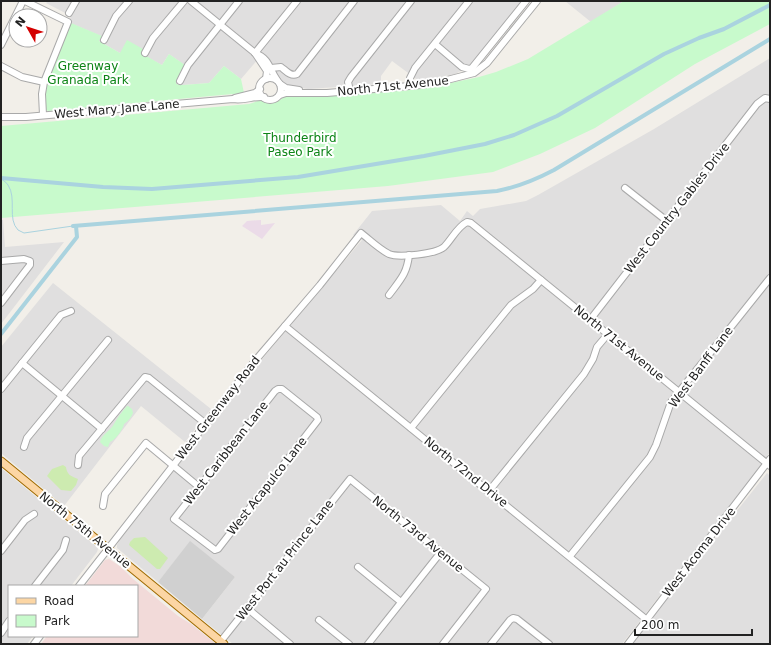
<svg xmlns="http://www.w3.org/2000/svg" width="771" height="645" font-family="'DejaVu Sans',sans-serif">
  <rect width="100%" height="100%" fill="#f2efe9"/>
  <g fill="#e0dfdf">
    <path d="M48 1H524L474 64 455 74 419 81 392 61 381 76V84L308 89 287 86 279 78 270 74 259 58 241 79 224 66 209 83 183 85 176 84 186 66 169 54 162 65 140 53 143 49 120 53 99 41 101 36 68 22 71 16 46 3Z"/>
    <path d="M565 1H624L591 22Z"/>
    <path d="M770 58V452L759 468 622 644H233L202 619 235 577 190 542 158 582 117 548V545L119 541 257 365 362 240 353 235 372 211 441 205 460 221 467 211 473 216 480 209 526 201 538 195 654 129Z"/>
    <path d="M1 220H3L5 247 64 242 1 324Z"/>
    <path d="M53 283 211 409 185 442 141 406 64 506 1 453V347Z"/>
    <path d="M1 468 96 546 98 549 97 552 71 586H9V636H33L27 644H1Z"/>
    <path d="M767 473 770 476V644H631Z"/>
  </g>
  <path fill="#f2dad9" d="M109 559 121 567 133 579 178 616 191 624 216 644H41L47 636H137V586H85L105 560Z"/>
  <path fill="#ebdbe8" d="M261 220V225L275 223 262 239 242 226 247 221Z"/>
  <path fill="#d0d0d0" d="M190 541 235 577 202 619 158 582Z"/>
  <g fill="#cdebb0">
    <path d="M63 465 66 467C67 475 71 476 78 479L76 485 71 491 61 490 47 476 52 469Z"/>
    <path d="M145 537 168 558 160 569H157L129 545 130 542 134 538Z"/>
  </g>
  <g fill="#c8facc">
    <path d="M624 1H770V24L695 64 595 128 540 154 493 172 388 186 1 218V126L249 104 261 100C273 106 275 103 286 96L315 97 410 90 431 87 479 77 496 72 528 59Z"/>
    <path d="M71 23 102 36 99 41 120 53 127 40 143 49 141 53 162 65 169 54 185 65 176 84 183 85 209 83 224 66 241 79 244 93 48 111 45 109C42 88 61 43 71 23Z"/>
    <path d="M127 406H128L132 409 133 413C131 418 128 421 124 424 123 430 115 440 110 442L108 447 104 446 100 442C102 434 110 431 114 424 118 417 121 413 127 406Z"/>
  </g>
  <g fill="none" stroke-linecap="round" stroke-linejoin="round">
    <path stroke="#aad3df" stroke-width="1" d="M1 179C3 180 7 183 8 185 17 198 7 219 18 230L24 233 73 226"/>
    <g stroke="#aad3df" stroke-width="4">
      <path d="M1 178 103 187 152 189 298 177 424 156 485 144 514 135 557 116 664 54 699 38 724 29 770 5"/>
      <path d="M73 226 497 191C518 187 535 180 554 170L770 39"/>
      <path d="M1 334 77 237 76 226"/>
    </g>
    <defs>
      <g id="minor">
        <path d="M25 1 68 22 44 82 42 94 43 115"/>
        <path d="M191 1 255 53 267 71 266 79"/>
        <path d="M69 13 76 1"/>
        <path d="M104 40 116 16 129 1"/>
        <path d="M435 44 462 67 469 69 472 68 526 1"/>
        <path d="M1 45 23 1"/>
        <path d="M145 53 153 38 184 1"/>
        <path d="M255 53 297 1"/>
        <path d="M255 53C270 59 269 69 277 80"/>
        <path d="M1 66 22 77 44 82"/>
        <path d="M271 68 281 67C286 71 291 77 297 74L354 1"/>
        <circle cx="270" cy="89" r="11"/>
        <path d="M180 81 188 65 239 1"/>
        <path d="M280 84 286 88 299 90"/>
        <path d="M410 86V78L415 68 469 1"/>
        <path d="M350 91 348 82 351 77 411 1"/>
        <path d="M280 95 286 93H327L421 85 447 80 474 73 487 63 537 1"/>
        <path d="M235 98 255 93 260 89"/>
        <path d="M1 117H26L233 99C244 101 253 96 264 97"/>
        <path d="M625 188 667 221"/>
        <path d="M1 261 24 259 30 261V265L1 303"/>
        <path d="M389 295C400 280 407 274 409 255"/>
        <path d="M590 320 757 104 765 98 770 99"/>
        <path d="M285 326 647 620"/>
        <path d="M22 363 102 429"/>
        <path d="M1 389 61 315 71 311"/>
        <path d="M278 389H282L317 417 318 420 218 549 215 550 174 519 275 391Z"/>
        <path d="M411 428 511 305 533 289 541 280"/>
        <path d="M24 447 27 438 108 340"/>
        <path d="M78 465 79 456 145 377 149 378 206 424"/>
        <path d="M489 491 584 374 593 359 597 347 608 334"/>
        <path d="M103 506 105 494 146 443 199 487"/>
        <path d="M1 551 25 520 34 514"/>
        <path d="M570 556 650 457 656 445 671 402 770 278"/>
        <path d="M358 567 401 602"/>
        <path d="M35 586 63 550 66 540"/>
        <path d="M79 586 254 362 320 285 361 233C370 240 379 249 389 254 399 258 436 254 444 247 452 239 457 227 467 222L471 223 770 466"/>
        <path d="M247 608 290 644"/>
        <path d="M319 620 349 644"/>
        <path d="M1 633 9 621"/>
        <path d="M221 641 350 479 486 589 443 644"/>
        <path d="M34 644 40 636"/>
        <path d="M368 644 441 552"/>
        <path d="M491 644 510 620 513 618 517 619 549 644"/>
        <path d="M628 644 770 459"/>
      </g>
      <path id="major" d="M1 461 224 644"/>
    </defs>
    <use href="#minor" stroke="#a9a9a9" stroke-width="8"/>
    <use href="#major" stroke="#a06b00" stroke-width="9"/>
    <use href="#minor" stroke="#fff" stroke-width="6"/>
    <use href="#major" stroke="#fcd6a4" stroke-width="7"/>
  </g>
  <g text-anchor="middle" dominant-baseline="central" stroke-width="4" stroke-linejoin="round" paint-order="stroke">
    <g font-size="12" fill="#0c8416" stroke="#fff">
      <text x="88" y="66">Greenway<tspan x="88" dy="14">Granada Park</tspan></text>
      <text x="300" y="138">Thunderbird<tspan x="300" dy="14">Paseo Park</tspan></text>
    </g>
    <g font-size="12" fill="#222" stroke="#fff">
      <text transform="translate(393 86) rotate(-6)">North 71st Avenue</text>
      <text transform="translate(117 109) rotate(-5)">West Mary Jane Lane</text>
      <text transform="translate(677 208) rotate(-52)">West Country Gables Drive</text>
      <text transform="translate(619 343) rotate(39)">North 71st Avenue</text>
      <text transform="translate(701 367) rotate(-53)">West Banff Lane</text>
      <text transform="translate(218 408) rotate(-52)">West Greenway Road</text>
      <text transform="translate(226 453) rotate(-52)">West Caribbean Lane</text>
      <text transform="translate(466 472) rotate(39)">North 72nd Drive</text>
      <text transform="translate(267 486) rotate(-52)">West Acapulco Lane</text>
      <text transform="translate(85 530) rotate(39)">North 75th Avenue</text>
      <text transform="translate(418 534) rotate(39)">North 73rd Avenue</text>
      <text transform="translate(699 552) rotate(-52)">West Acoma Drive</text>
      <text transform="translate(285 560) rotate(-52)">West Port au Prince Lane</text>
    </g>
  </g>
  <rect width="771" height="645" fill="none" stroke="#222222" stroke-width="4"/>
  <rect x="8" y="585" width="130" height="52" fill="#ffffff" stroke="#a7a7a7"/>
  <rect x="16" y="598" width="20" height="6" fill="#fcd6a4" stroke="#a7a7a7"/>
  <text x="44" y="605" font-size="12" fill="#222222">Road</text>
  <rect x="16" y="615" width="20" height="12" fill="#c8facc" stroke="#a7a7a7"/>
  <text x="44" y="625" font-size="12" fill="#222222">Park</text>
  <g transform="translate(28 28) rotate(309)"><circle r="19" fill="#ffffff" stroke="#a7a7a7"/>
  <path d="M0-3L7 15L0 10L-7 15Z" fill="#d40000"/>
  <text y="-6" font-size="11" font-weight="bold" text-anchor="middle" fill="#222222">N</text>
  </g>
  <path d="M635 629v6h117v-6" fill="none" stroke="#222222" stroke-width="2"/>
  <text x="641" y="629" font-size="12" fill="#222222" stroke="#ffffff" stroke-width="3" paint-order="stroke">200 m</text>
</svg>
